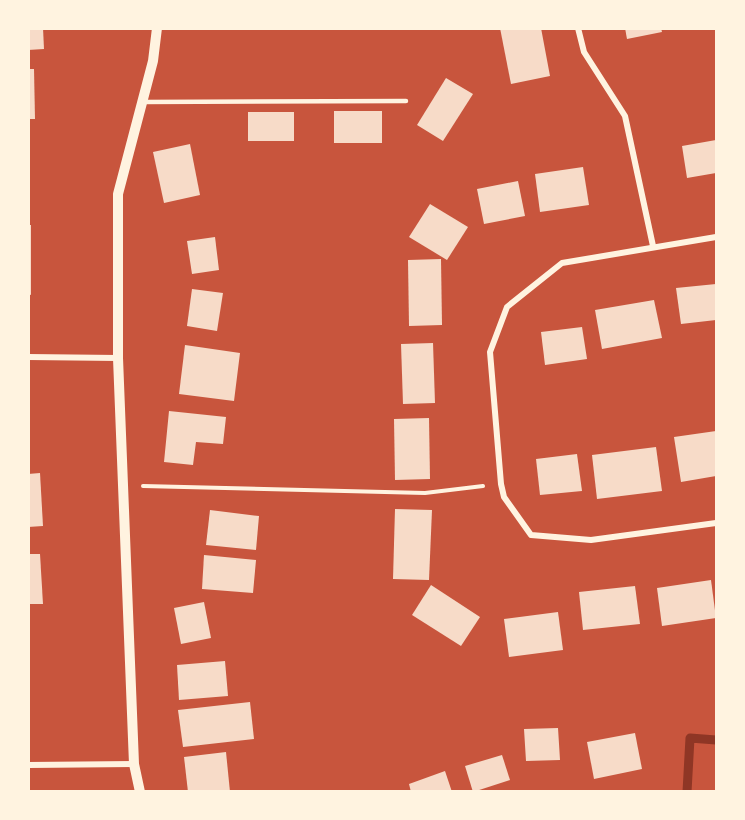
<svg xmlns="http://www.w3.org/2000/svg" width="745" height="820" font-family="Mulish,sans-serif">
  <rect width="100%" height="100%" fill="#c8553d"/>
  <g fill="none" stroke-linecap="round" stroke-linejoin="round">
    <path stroke="#8f3625" stroke-width="9" d="M687 792 690 738 716 740"/>
  </g>
  <g fill="#f7dbc8">
    <path d="M28 28H43L44 49 28 50Z"/>
    <path d="M500 28H541L550 76 511 84Z"/>
    <path d="M625 28H661L662 32 627 39Z"/>
    <path d="M28 69H34L35 119H28Z"/>
    <path d="M446 78 473 94 443 141 417 125Z"/>
    <rect x="334" y="111" width="48" height="32"/>
    <rect x="248" y="112" width="46" height="29"/>
    <path d="M716 140V173L687 178 682 146Z"/>
    <path d="M190 144 200 195 164 203 153 152Z"/>
    <path d="M583 167 589 205 540 212 535 174Z"/>
    <path d="M518 181 525 216 484 224 477 189Z"/>
    <path d="M430 204 468 227 447 260 409 237Z"/>
    <path d="M28 225H31V295L28 294Z"/>
    <path d="M215 237 219 270 192 274 187 241Z"/>
    <path d="M441 259 442 325 409 326 408 260Z"/>
    <path d="M716 284V320L681 324 676 288Z"/>
    <path d="M192 289 223 293 217 331 187 326Z"/>
    <path d="M654 300 662 338 602 349 595 310Z"/>
    <path d="M582 327 587 359 545 365 541 332Z"/>
    <path d="M433 343 435 403 403 404 401 344Z"/>
    <path d="M185 345 240 353 234 401 179 394Z"/>
    <path d="M169 411 226 417 223 444 196 442 193 465 164 462Z"/>
    <path d="M429 418 430 479 395 480 394 419Z"/>
    <path d="M716 431V476L681 482 674 437Z"/>
    <path d="M656 447 662 491 597 499 592 455Z"/>
    <path d="M577 454 582 491 540 495 536 459Z"/>
    <path d="M40 473 43 526 28 527V474Z"/>
    <path d="M395 509 432 510 429 580 393 579Z"/>
    <path d="M210 510 259 516 256 550 206 545Z"/>
    <path d="M28 554H40L43 604H28Z"/>
    <path d="M204 555 256 560 253 593 202 589Z"/>
    <path d="M711 580 716 618 662 626 657 588Z"/>
    <path d="M431 585 480 617 461 646 412 615Z"/>
    <path d="M635 586 640 624 583 630 579 592Z"/>
    <path d="M204 602 211 638 181 644 174 608Z"/>
    <path d="M558 612 563 650 509 657 504 619Z"/>
    <path d="M225 661 228 696 179 700 177 665Z"/>
    <path d="M250 702 254 739 183 747 178 710Z"/>
    <path d="M558 728 560 760 526 761 524 729Z"/>
    <path d="M635 733 642 769 594 779 587 742Z"/>
    <path d="M226 752 230 792H188L184 757Z"/>
    <path d="M502 755 510 780 473 792 465 766Z"/>
    <path d="M445 771 452 792H411L409 784Z"/>
  </g>
  <g fill="none" stroke-linecap="round" stroke-linejoin="round">
    <path stroke="#fff3e0" stroke-width="4" d="M143 486 425 493 483 486"/>
    <path stroke="#fff3e0" stroke-width="4.5" d="M142 102 406 101"/>
    <g stroke="#fff3e0" stroke-width="6">
      <path d="M578 28 584 52 625 116 653 246"/>
      <path d="M716 237 562 263 507 307 490 352 501 484 504 497 531 535 591 540 716 523"/>
      <path d="M28 357 118 358"/>
      <path d="M28 765 134 764"/>
    </g>
    <path stroke="#fff3e0" stroke-width="10" d="M140 792 134 764 118 358V194L153 61 157 28"/>
  </g>
  <rect width="745" height="820" fill="none" stroke="#fff3e0" stroke-width="60"/>
</svg>
